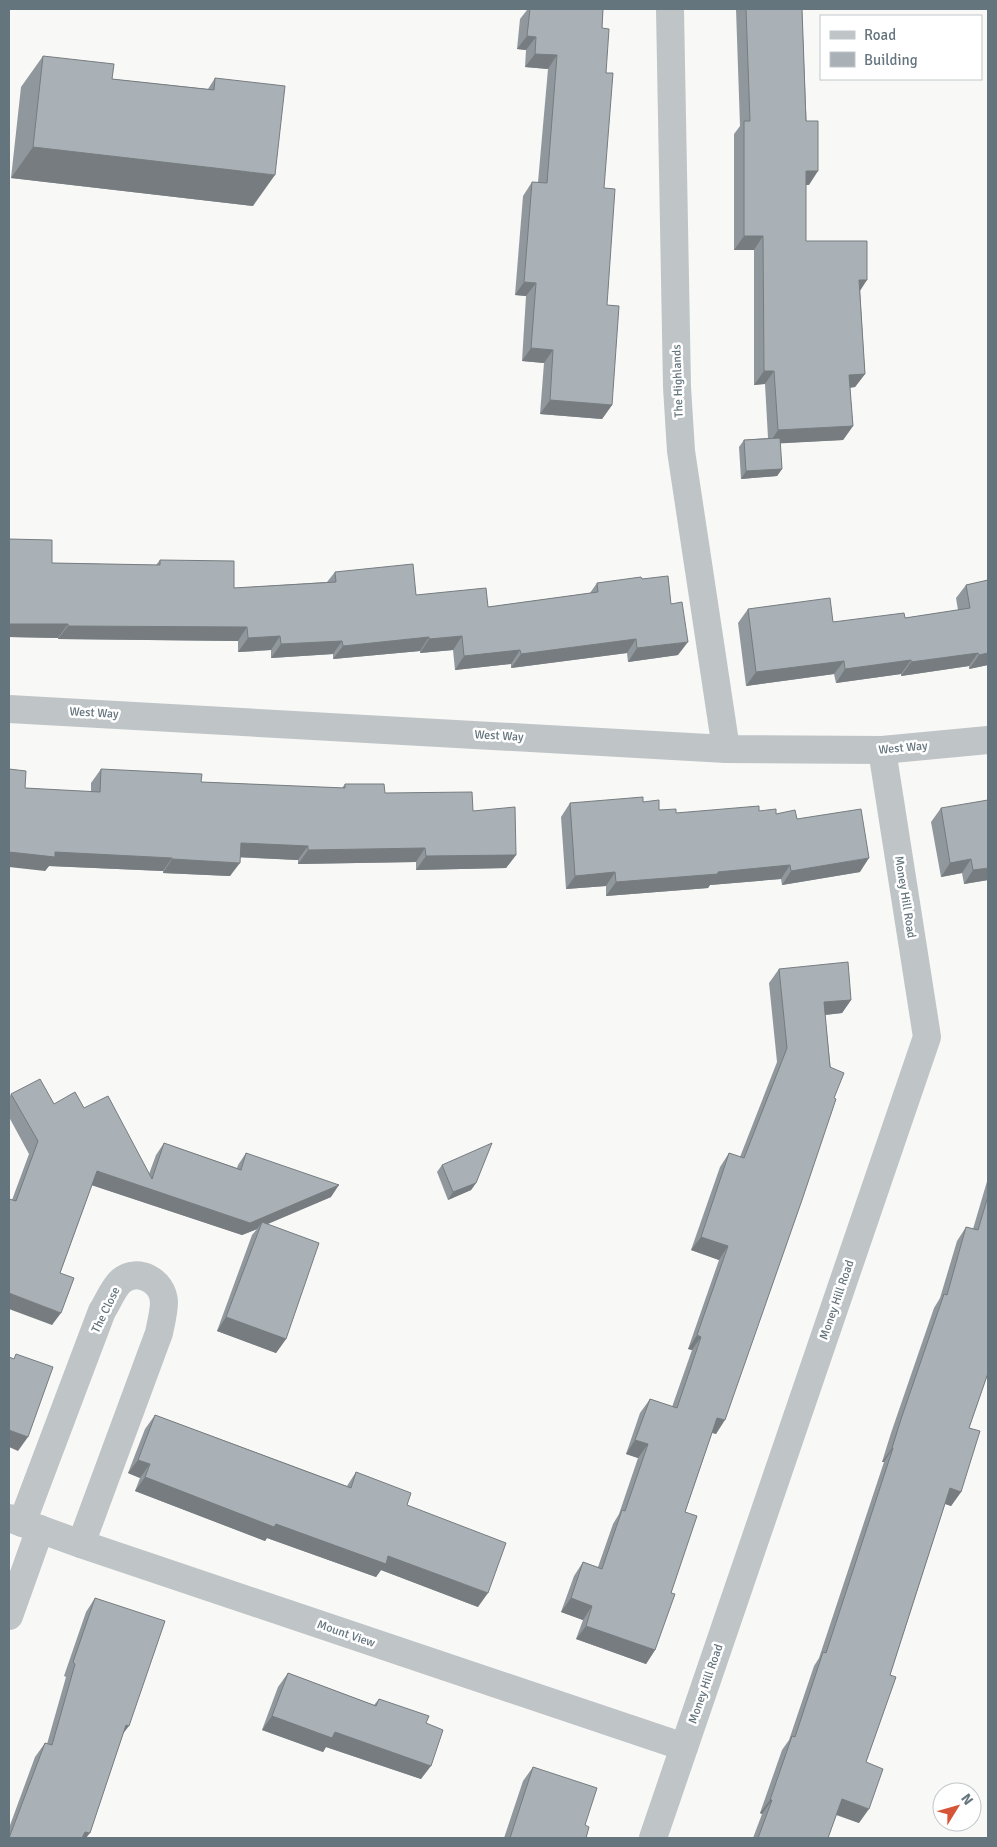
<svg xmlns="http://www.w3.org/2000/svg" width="997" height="1847" font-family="Signika,sans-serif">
  <rect width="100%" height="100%" fill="#f8f8f6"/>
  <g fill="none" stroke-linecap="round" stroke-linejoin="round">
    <g stroke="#bfc4c7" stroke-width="28">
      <path d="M670 9 677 387 681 451 726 749"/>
      <path d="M9 709 726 749 882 750 988 740"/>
      <path d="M9 1518 81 1544 684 1747"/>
      <path d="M22 1523 102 1311C108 1302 113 1288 121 1281 138 1267 163 1281 164 1302 164 1312 161 1323 159 1333L81 1544"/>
      <path d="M9 1616 40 1529"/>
      <path d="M653 1838 927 1037 882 750"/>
    </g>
  </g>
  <g fill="#91989d">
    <path d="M527 9H603L602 28 606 73 604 188 607 305 612 405 602 419 540 414 544 363 522 361 526 296 515 295 523 196 532 182H538L548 69 525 67 526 50 517 49 520 19 527 10Z"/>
    <path d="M736 9H802L809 185H806V241L860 290 865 374 855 387 850 388 853 426 843 440 780 443 782 469 777 476 741 479 739 447 744 440 768 438 765 384 754 385V250H734V134L740 126Z"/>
    <path d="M43 56 112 79 208 89 215 78 253 206 11 178 21 87Z"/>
    <path d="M9 539 52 563 156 565 160 560 234 588 327 582 335 572 416 595 488 607 590 593 597 583 642 579 678 655 628 662 627 653 511 668V664L455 670 453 650 420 653V651L333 659V654L271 658V650L238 652V641L58 639V638L9 637Z"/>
    <path d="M988 580V665L969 669V666L901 676V674L836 683 834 674 746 686 738 623 748 609 833 622 905 618 958 610 956 598 966 585Z"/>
    <path d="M101 769 201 782 342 788 345 784 385 793 473 811 516 855 506 868 416 870V862L298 864V860L240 857 230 876 163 873V871L49 866 45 871 25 788 91 792V783Z"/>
    <path d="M643 802 659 810 676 813 759 811 776 814 797 819 860 872 782 885 781 879 710 885 708 888 606 896V886L566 889 561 817 570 803Z"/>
    <path d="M941 808 988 880 964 884 962 873 941 877 931 822Z"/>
    <path d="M779 969 851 1000 842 1013 825 1015 834 1098 716 1434 712 1433 685 1512 671 1593 655 1650 646 1664 576 1639 583 1620 561 1612 574 1576 583 1562 598 1567 613 1524 619 1514 638 1458 626 1454 640 1413 650 1399 672 1407 692 1350 688 1349 719 1260 691 1250 720 1167 729 1153 740 1157 777 1062 769 983Z"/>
    <path d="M11 1094 54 1104 84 1108 149 1174 156 1155 164 1143 237 1168 238 1165 246 1153 331 1197 268 1224 286 1339 276 1353 217 1331 252 1235 257 1229 242 1235 92 1185 60 1273 52 1325 12 1200 29 1154 9 1117V1098Z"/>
    <path d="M442 1165 476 1183 471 1190 448 1200 437 1172Z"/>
    <path d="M988 1178V1373L969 1428 961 1492 951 1506 945 1504 890 1675 866 1762 859 1823 836 1815 828 1838H753L762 1814 760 1813 782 1750 789 1740 814 1666 819 1658 884 1462H882L891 1433 934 1308 940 1298 957 1241 966 1227 973 1229Z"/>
    <path d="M155 1415 347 1486 356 1472 407 1505 478 1607 381 1570 376 1577 267 1538 265 1541 135 1491 140 1478 128 1473 145 1429Z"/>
    <path d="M95 1598 123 1734 86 1838H9V1828L35 1757 45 1743 47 1744 66 1677 64 1676 86 1612Z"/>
    <path d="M288 1673 374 1705 379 1699 426 1723 421 1779 326 1747 323 1752 262 1730 278 1687Z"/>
    <path d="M533 1767 585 1825 586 1838H504L523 1781Z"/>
  </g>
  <g fill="#767c7f">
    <path d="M527 36 536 37 526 50 517 49Z"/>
    <path d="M535 54 557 55 548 69 525 67Z"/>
    <path d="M33 147 275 175 253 206 11 178Z"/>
    <path d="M806 171H818L809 185H796Z"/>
    <path d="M744 236H763L754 250H734Z"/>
    <path d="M859 280H867L858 294Z"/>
    <path d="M524 282 536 283 526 296 515 295Z"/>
    <path d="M531 348 553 350 544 363 522 361Z"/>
    <path d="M764 371H774L765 384 754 385Z"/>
    <path d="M865 374 855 387 840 388 849 375Z"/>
    <path d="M550 400 612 405 602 419 540 414Z"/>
    <path d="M853 426 843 440 769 444 778 430Z"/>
    <path d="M782 469 777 476 741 479 746 471Z"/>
    <path d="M9 624H68L58 638 9 637Z"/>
    <path d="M68 626 247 627 238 641 58 639Z"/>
    <path d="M280 636 271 650 238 652 248 638Z"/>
    <path d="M462 636 453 650 420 653 429 639Z"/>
    <path d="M429 637 420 651 333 659 343 646Z"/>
    <path d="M636 639 627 653 511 668 521 654Z"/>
    <path d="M342 641 333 654 271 658 281 644Z"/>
    <path d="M688 642 678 655 628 662 637 648Z"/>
    <path d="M520 650 511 664 455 670 464 656Z"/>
    <path d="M978 653 969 666 901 676 911 662Z"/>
    <path d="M988 653V665L969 669 979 655Z"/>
    <path d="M911 660 901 674 836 683 845 669Z"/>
    <path d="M844 661 834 674 746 686 756 672Z"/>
    <path d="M241 843 308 846 298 860 231 857Z"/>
    <path d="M425 848 416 862 298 864 308 850Z"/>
    <path d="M9 852H55L172 858 163 871 49 866 45 871 9 867Z"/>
    <path d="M516 855 506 868 416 870 426 856Z"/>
    <path d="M869 858 860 872 782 885 791 871Z"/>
    <path d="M172 859 240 863 230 876 163 873Z"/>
    <path d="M971 859 962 873 941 877 950 863Z"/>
    <path d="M790 865 781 879 710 885 708 888 606 896 616 882 718 872Z"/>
    <path d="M988 868V880L964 884 973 870Z"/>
    <path d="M615 872 606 886 566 889 575 876Z"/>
    <path d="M851 1000 842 1013 815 1016 824 1002Z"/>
    <path d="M97 1171 250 1223 339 1185 331 1197 260 1227 262 1222 257 1229 242 1235 88 1184Z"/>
    <path d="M476 1183 471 1190 448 1200 453 1192Z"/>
    <path d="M701 1237 728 1246 719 1260 691 1250Z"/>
    <path d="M9 1293 61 1313 52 1325 9 1309Z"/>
    <path d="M226 1317 286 1339 276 1353 217 1331Z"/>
    <path d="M697 1335 701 1337 692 1350 688 1349Z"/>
    <path d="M717 1418 725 1420 716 1434 708 1431Z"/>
    <path d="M9 1430 28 1437 18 1451 9 1447Z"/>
    <path d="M635 1440 648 1444 638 1458 626 1454Z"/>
    <path d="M892 1448H893L884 1462H882Z"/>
    <path d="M138 1460 150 1464 140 1478 128 1473Z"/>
    <path d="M145 1477 276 1524 388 1556 488 1593 478 1607 381 1570 376 1577 267 1538 265 1541 135 1491Z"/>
    <path d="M950 1488 961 1492 951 1506 940 1502Z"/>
    <path d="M571 1598 592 1606 583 1620 561 1612Z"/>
    <path d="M586 1626 655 1650 646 1664 576 1639Z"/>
    <path d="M272 1716 335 1732 431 1766 421 1779 326 1747 323 1752 262 1730Z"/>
    <path d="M126 1725 129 1726 119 1739Z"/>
    <path d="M842 1799 869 1809 859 1823 832 1813Z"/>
    <path d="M770 1800H772L762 1814 760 1813Z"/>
    <path d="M85 1832 90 1833 86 1838H80Z"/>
  </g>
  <g fill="#a9b1b6" stroke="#767c7f">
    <path d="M530 9H603L602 28 609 29 606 73H613L604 188 615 189 607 305 619 306 612 405 550 400 553 350 531 348 536 283 524 282 532 182 547 183 557 55 535 54 536 37 527 36Z"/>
    <path d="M746 9H802L806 121H818V171H806V241H867V280H859L865 374 849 375 853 426 778 430 774 371H764L763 236H744V121H750Z"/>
    <path d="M43 56 114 64 112 79 214 90 215 78 285 86 275 175 33 147Z"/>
    <path d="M780 438 782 469 746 471 744 440Z"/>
    <path d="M9 539 52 540V563L160 565V560L234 561V588L336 582 335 572 413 564 416 595 486 588 488 607 598 592 597 583 641 577 642 579 668 576 671 604 682 602 688 642 637 648 636 639 521 654 520 650 464 656 462 636 429 639V637L343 646 342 641 281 644 280 636 248 638 247 627 68 626V624H9Z"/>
    <path d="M988 580V653L979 655 978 653 911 662V660L845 669 844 661 756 672 748 609 830 598 833 622 904 613 905 618 970 608 966 585Z"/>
    <path d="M9 769 26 771 25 788 100 792 101 769 202 774 201 782 345 788V784H384L385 793 472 792 473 811 515 807 516 855 426 856 425 848 308 850V846L241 843 240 863 172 859V858L55 852V857L9 852Z"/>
    <path d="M643 797V802L659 800V810L676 809V813L759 806V811L776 809V814L795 810 797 819 861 809 869 858 791 871 790 865 718 872V874L616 882 615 872 575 876 570 803Z"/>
    <path d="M988 800V868L973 870 971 859 950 863 941 808Z"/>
    <path d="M848 962 851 1000 824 1002 830 1067 844 1073 834 1098 836 1099 802 1200 725 1420 717 1418 685 1512 697 1516 671 1593 675 1594 655 1650 586 1626 592 1606 571 1598 583 1562 602 1569 622 1510 625 1511 648 1444 635 1440 650 1399 677 1408 701 1337 697 1335 728 1246 701 1237 729 1153 744 1158 787 1048 779 969Z"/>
    <path d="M40 1079 54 1104 75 1092 84 1108 108 1096 152 1179 164 1143 241 1170 246 1153 339 1185 250 1223 97 1171 60 1273 74 1278 61 1313 9 1293V1199L16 1201 38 1141 11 1094Z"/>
    <path d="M492 1143 476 1183 453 1192 442 1165Z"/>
    <path d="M988 1196V1373L969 1428 980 1431 961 1492 950 1488 890 1675 896 1677 866 1762 883 1769 869 1809 842 1799 828 1838H758L772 1800H770L792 1736 795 1737 823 1652 826 1653 893 1448H892L901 1419 944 1294 947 1295 966 1227 978 1230Z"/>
    <path d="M262 1222 319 1243 286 1339 226 1317Z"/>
    <path d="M16 1354 53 1367 28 1437 9 1430V1357L14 1359Z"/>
    <path d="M155 1415 351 1488 356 1472 411 1493 407 1505 506 1543 488 1593 388 1556 386 1564 276 1524 274 1527 145 1477 150 1464 138 1460Z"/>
    <path d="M95 1598 165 1621 129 1726 126 1725 90 1833 85 1832 82 1838H9L45 1743 52 1745 75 1664 73 1662Z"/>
    <path d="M288 1673 376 1706 379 1699 429 1716 426 1723 443 1730 431 1766 335 1732 332 1738 272 1716Z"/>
    <path d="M533 1767 597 1788 585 1825 589 1827 586 1838H510Z"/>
  </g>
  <g text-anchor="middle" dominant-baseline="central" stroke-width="5" stroke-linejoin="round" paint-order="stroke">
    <g font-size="12" fill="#65757e" stroke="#fff">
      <text transform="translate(678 381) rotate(-92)">The Highlands</text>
      <text transform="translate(94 713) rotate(3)">West Way</text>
      <text transform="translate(499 736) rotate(3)">West Way</text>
      <text transform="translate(903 748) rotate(-5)">West Way</text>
      <text transform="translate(905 897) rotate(81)">Money Hill Road</text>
      <text transform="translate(837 1300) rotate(-71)">Money Hill Road</text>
      <text transform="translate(106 1310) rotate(-64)">The Close</text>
      <text transform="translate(346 1634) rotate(19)">Mount View</text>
      <text transform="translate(706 1684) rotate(-71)">Money Hill Road</text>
    </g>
  </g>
  <rect width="997" height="1847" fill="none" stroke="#65757e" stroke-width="20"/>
  <rect x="820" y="15" width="162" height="65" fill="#ffffff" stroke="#c1c8cb"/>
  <rect x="830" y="31" width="25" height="8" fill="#bfc4c7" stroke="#c1c8cb"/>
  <text x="864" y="40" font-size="15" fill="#65757e">Road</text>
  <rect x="830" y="52" width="25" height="15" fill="#a9b1b6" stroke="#c1c8cb"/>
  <text x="864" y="65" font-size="15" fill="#65757e">Building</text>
  <g transform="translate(957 1807) rotate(53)"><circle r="24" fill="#ffffff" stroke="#c1c8cb"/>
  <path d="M0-4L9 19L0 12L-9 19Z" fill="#d65538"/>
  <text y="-8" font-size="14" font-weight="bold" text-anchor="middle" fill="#65757e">N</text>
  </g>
</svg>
